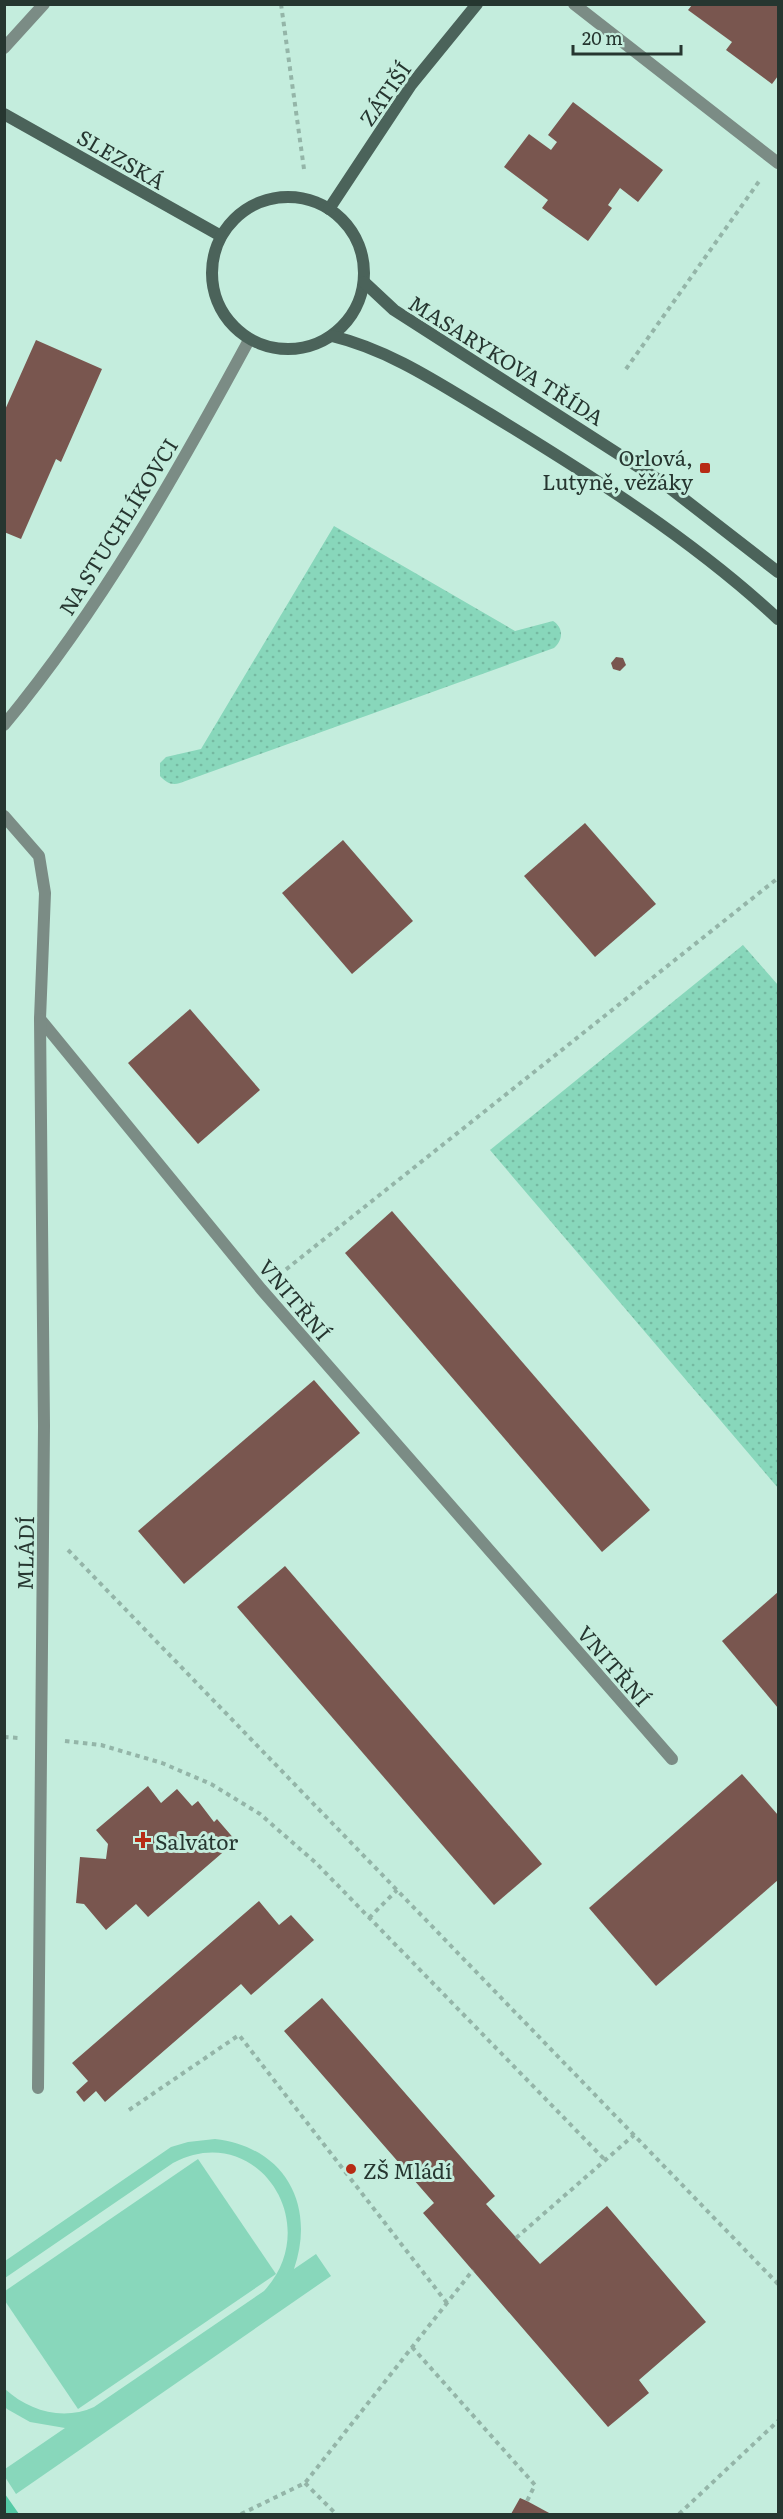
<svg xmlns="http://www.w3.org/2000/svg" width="783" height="2519" font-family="Literata,serif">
  <defs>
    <pattern id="green-dots" width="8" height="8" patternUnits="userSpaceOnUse" patternTransform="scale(1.5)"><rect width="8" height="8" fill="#88d7bb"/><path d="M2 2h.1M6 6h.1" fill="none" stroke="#75b9a1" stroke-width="1.8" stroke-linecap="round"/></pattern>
    <pattern id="forest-crowns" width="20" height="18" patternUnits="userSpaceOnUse" patternTransform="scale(1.5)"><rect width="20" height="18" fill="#55cba6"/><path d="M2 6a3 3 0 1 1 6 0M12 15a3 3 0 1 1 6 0" fill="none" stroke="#46a688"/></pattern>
  </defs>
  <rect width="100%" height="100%" fill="#c4eddd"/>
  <g fill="url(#green-dots)">
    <path d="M334 526 515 631 553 621C564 628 563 640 554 648L180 783C171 786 166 782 160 776V763L166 757 201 749Z"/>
    <path d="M743 945 778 985V1488L490 1150Z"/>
  </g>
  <path fill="url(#forest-crowns)" d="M5 2494 19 2514H5Z"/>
  <g fill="#88d7bb">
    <path d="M215 2139C285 2147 316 2205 294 2269L316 2254 331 2276 16 2494 5 2477V2469L65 2428 30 2422 7 2409 5 2407V2389C29 2411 63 2421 94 2407L264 2291C326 2224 256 2119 173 2163L5 2278V2261L171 2147 188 2142Z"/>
    <path d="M198 2159 276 2274 78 2409 5 2301V2291Z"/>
  </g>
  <g fill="#79564f">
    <path d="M692 5H778V76L772 84 726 50 732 42 688 10Z"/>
    <path d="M573 102 663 170 638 202 620 188 608 205 612 208 588 241 542 208 548 200 504 167 529 134 551 150 557 142 548 135Z"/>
    <path d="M36 340 102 369 61 462 56 459 21 539 4 532V412Z"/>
    <path d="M616 657 623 658 626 665 620 671 613 669 611 663Z"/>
    <path d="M585 823 656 904 595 957 524 876Z"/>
    <path d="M343 840 413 921 352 974 282 893Z"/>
    <path d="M190 1009 260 1090 198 1144 128 1063Z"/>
    <path d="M392 1211 650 1510 602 1552 345 1253Z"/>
    <path d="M314 1380 360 1433 184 1584 138 1531Z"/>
    <path d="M285 1566 542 1864 494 1905 237 1607Z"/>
    <path d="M778 1592V1708L722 1641Z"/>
    <path d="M742 1774 778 1815V1880L656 1986 589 1908Z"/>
    <path d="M148 1786 161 1803 177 1789 192 1806 198 1801 214 1822 217 1819 236 1841 148 1917 136 1904 106 1930 84 1904 76 1903 80 1857 106 1859 108 1844 96 1830Z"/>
    <path d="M259 1901 279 1925 291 1915 314 1940 251 1995 241 1984 105 2102 96 2091 84 2102 76 2092 88 2081 72 2063Z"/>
    <path d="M322 1998 495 2196 486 2204 540 2264 607 2206 706 2322 639 2380 649 2393 608 2427 423 2213 434 2203 284 2031Z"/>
    <path d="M520 2498 527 2501 551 2514H511Z"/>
  </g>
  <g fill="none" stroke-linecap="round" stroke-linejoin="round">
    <g stroke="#94b5a8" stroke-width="4" stroke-dasharray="4.5 4.5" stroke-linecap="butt">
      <path d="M281 4 304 169"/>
      <path d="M626 369 760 180"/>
      <path d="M279 1275 778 878"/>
      <path d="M68 1550 778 2284"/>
      <path d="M4 1737 19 1738"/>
      <path d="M65 1741 101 1745 162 1763 211 1784 260 1814 316 1863 605 2160"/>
      <path d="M369 1918 397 1890"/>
      <path d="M129 2110 239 2035 447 2303"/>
      <path d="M516 2238 634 2135"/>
      <path d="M412 2347 535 2485 527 2501"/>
      <path d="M305 2483 336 2514"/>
      <path d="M241 2514 305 2483 473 2270"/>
      <path d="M679 2514 778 2421"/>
    </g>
    <g stroke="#7b8c85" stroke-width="12">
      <path d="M574 4 778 163"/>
      <path d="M4 48 44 4"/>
      <path d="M4 725C101 608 177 473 249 340"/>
      <path d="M4 816 39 856 45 893 40 1019 261 1289 672 1759"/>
      <path d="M38 2088 44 1426 40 1019"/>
    </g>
    <g stroke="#4b635a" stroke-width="12">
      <path d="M4 114 221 236"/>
      <circle cx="288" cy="273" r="76"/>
      <path d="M329 209 411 85 477 4"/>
      <path d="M364 282 394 310 662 482 778 572"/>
      <path d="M332 336C390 350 440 384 490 414 590 475 692 539 778 619"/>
    </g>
  </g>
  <g fill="#b72b15" stroke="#c4eddd" stroke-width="2">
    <rect x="699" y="462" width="12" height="12" rx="3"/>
    <path d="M140 1831h6v6h6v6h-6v6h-6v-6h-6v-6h6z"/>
    <circle cx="351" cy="2169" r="6"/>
  </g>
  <g text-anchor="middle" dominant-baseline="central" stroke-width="6" stroke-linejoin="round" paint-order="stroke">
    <g font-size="21" fill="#263630" stroke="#c4eddd">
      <text transform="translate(384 93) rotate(-55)">ZÁTIŠÍ</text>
      <text transform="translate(122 158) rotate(30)">SLEZSKÁ</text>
      <text transform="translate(507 359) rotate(32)">MASARYKOVA TŘÍDA</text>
      <text transform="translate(117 526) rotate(-58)">NA STUCHLÍKOVCI</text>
      <text transform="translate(296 1299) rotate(50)">VNITŘNÍ</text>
      <text transform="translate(24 1553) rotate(-89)">MLÁDÍ</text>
      <text transform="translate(615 1665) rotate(49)">VNITŘNÍ</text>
    </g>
    <g font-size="21" fill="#263630" stroke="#c4eddd" text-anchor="start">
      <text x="693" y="456" text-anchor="end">Orlová,<tspan x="693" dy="24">Lutyně, věžáky</tspan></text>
      <text x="155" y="1840">Salvátor</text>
      <text x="363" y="2169">ZŠ Mládí</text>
    </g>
  </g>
  <rect width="783" height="2519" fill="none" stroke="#263630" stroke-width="12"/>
  <path d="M573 45v9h108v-9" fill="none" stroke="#263630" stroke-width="3"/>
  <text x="582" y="45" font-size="18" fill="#263630" stroke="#c4eddd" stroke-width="4.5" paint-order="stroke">20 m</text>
</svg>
